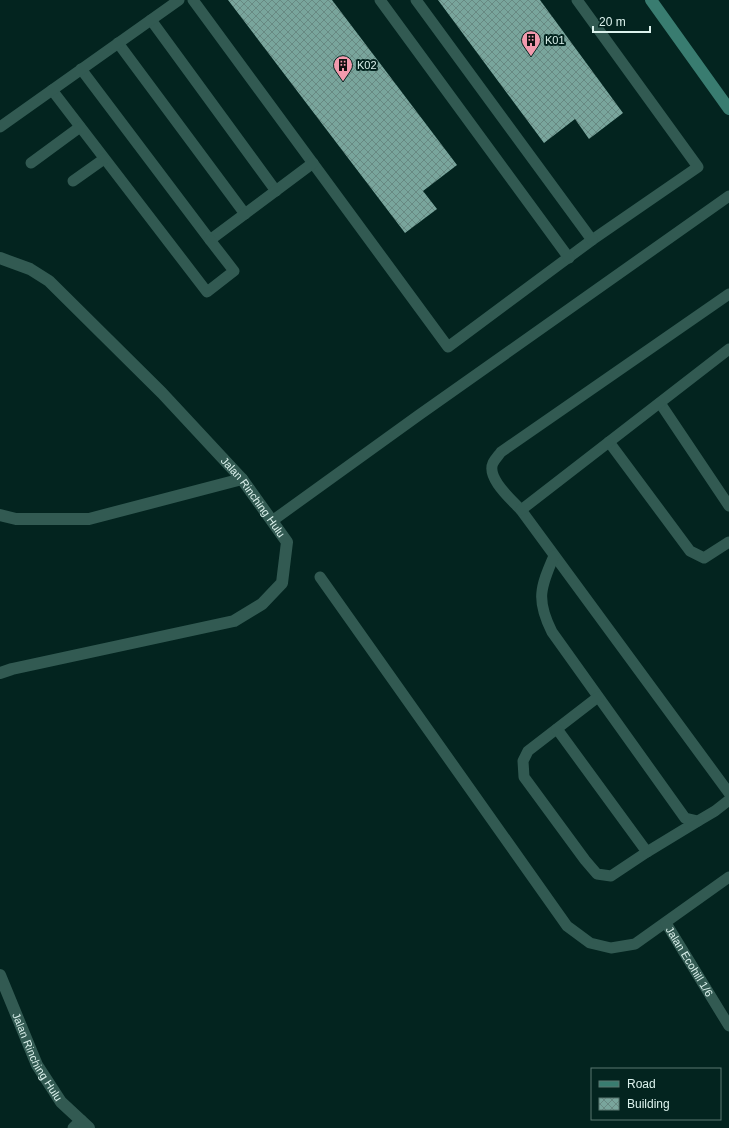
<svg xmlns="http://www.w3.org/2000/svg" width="729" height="1128" font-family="Arial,sans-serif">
  <defs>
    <pattern id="building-cross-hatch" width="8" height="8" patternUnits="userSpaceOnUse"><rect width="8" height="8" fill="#79a59c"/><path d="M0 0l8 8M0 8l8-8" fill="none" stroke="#688982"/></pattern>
  </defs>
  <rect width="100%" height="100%" fill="#03241f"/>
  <g fill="url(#building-cross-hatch)">
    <path d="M228 0H332L457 165 423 191 437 209 405 233Z"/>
    <path d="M438 0H540L623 113 589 139 575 119 544 143Z"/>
  </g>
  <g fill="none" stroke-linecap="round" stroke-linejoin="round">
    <g stroke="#325a52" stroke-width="11">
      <path d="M193 0 448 347 592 240 698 167 577 0"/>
      <path d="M380 0 569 258"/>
      <path d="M416 0 592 240"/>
      <path d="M151 20 276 191"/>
      <path d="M118 43 245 214"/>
      <path d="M81 69 210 240 313 163"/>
      <path d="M52 90 207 292 234 271 210 240"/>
      <path d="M0 127 179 0"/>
      <path d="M31 163 80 127"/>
      <path d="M73 181 104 159"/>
      <path d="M729 294 501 452C498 456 495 459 493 463 486 478 512 500 521 510L729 793"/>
      <path d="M660 403 729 506"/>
      <path d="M609 442 690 551 704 558 729 542"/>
      <path d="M521 510 729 349"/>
      <path d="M272 521 419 415 729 196"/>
      <path d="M554 556C540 588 536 600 552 632L685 818 698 821 715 811 729 800"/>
      <path d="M320 577 567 926 590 943 611 948 635 944 729 877"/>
      <path d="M598 697 528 751 523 761 524 777 585 860 597 874 611 876 647 852 698 821"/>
      <path d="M557 729 647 852"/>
      <path id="s1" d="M666 923 729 1026"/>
      <path d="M73 1128 81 1120"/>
    </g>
    <g stroke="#325a52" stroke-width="12">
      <path id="s2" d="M0 258 30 269 49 281 162 393 242 479 287 542 282 583 262 604 234 621 12 669 0 673"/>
      <path d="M0 515 16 519H89L242 479"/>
      <path id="s3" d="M0 975 37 1065 61 1102 89 1128"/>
    </g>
    <path stroke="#397c70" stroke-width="12" d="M651 0 729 109"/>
  </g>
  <defs>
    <symbol id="building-pin" viewBox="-11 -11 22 30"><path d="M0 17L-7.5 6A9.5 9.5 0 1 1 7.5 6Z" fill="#f29aad" stroke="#03241f"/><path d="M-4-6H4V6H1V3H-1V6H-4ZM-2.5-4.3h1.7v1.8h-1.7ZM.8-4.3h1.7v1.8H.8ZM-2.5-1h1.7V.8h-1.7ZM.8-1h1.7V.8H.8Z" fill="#111"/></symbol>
  </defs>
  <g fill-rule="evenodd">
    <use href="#building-pin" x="520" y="29" width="22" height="30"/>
    <use href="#building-pin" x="332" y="54" width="22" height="30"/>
  </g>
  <g text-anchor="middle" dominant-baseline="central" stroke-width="4" stroke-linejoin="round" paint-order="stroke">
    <g font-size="11" fill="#dcf2ed" stroke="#03241f" text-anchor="start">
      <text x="545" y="40">K01</text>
      <text x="357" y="65">K02</text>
    </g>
    <g font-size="11" fill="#dcf2ed" stroke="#03241f">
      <text stroke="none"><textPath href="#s2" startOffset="352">Jalan Rinching Hulu</textPath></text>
      <text stroke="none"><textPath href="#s1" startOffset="45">Jalan Ecohill 1/6</textPath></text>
      <text stroke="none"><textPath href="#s3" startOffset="90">Jalan Rinching Hulu</textPath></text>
    </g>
  </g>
  <rect x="591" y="1068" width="130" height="52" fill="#03241f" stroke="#5a7671"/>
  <rect x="599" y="1081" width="20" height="6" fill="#397c70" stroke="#5a7671"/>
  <text x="627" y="1088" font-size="12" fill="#dcf2ed">Road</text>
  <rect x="599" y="1098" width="20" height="12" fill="url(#building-cross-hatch)" stroke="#5a7671"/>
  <text x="627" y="1108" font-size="12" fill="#dcf2ed">Building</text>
  <path d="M593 26v6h57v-6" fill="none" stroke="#dcf2ed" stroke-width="2"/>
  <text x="599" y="26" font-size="12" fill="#dcf2ed" stroke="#03241f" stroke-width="3" paint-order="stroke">20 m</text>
</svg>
